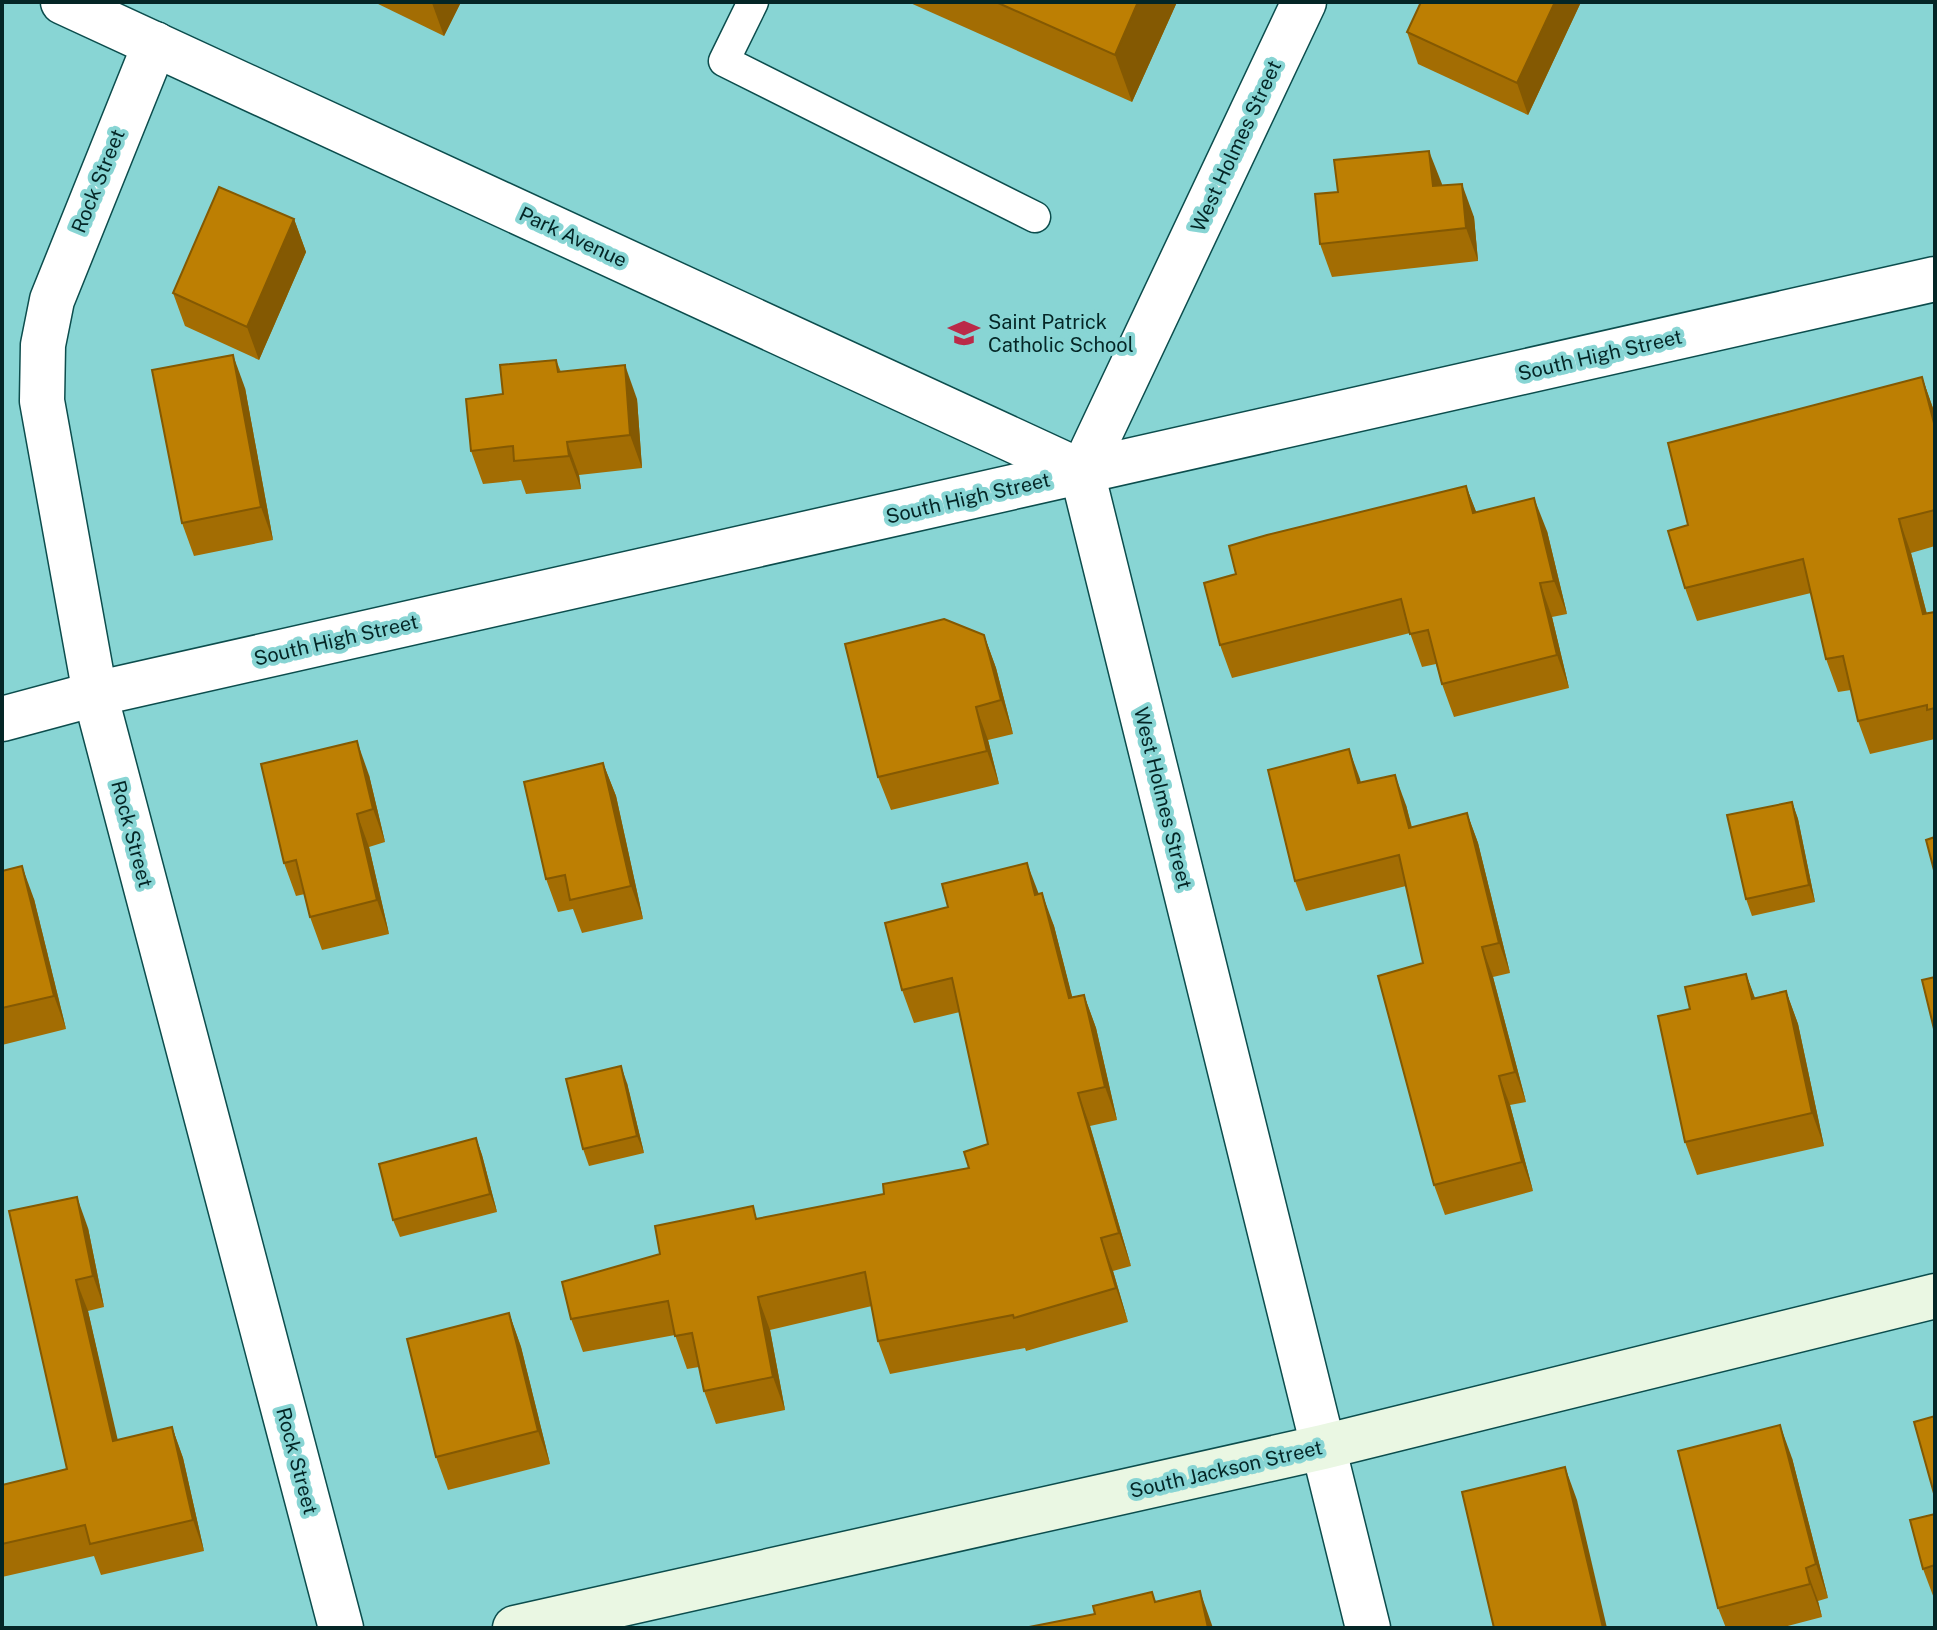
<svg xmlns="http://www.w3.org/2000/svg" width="1937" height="1630" font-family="'Public Sans',sans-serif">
  <rect width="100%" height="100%" fill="#88d5d4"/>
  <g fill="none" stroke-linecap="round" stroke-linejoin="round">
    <defs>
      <path id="lane" d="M753 2 724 61 1035 217"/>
      <g id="street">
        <path d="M63 2 1082 472"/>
        <path d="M1304 2 1082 472 1368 1628"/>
        <path d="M155 44 52 300 43 345 42 401 95 694 341 1628"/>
        <path d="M2 719 95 694 1935 279"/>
      </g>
      <path id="secondary" d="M515 1628 1323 1447 1935 1296"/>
    </defs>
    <use href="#lane" stroke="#0c4d4d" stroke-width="33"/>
    <use href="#street" stroke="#0c4d4d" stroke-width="47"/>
    <use href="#secondary" stroke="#0c4d4d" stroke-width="47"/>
    <use href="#lane" stroke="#fff" stroke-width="30"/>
    <use href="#street" stroke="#fff" stroke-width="44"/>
    <use href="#secondary" stroke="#eaf7e3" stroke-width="44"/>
  </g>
  <g fill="#a36d03">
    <path d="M374 2H461L444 36Z"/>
    <path d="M908 2H1177L1132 102Z"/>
    <path d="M1581 2 1528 115 1418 64 1407 32Z"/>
    <path d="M1442 185 1474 217 1478 261 1332 277 1320 244Z"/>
    <path d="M294 219 306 252 259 360 185 326 173 293Z"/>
    <path d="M556 360 561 372 637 399 642 468 579 475 581 489 526 494 521 480 483 484 471 451 503 394Z"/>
    <path d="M1922 377 1935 414V546L1911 553 1927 614 1935 612V739L1870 754 1858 721 1851 690 1838 692 1826 659 1811 593 1697 621 1685 588 1688 525Z"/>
    <path d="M245 388 273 540 194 556 182 523Z"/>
    <path d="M1466 486 1476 512 1547 531 1567 614 1552 617 1569 688 1454 717 1442 684 1436 664 1422 667 1410 633 1232 678 1220 645 1236 574Z"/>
    <path d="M984 635 996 668 1013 734 988 740 999 784 891 810 878 777Z"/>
    <path d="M603 763 616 796 643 919 582 933 573 909 558 912 546 879Z"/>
    <path d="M369 775 385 842 369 847 389 934 322 950 310 917 305 894 296 896 284 863Z"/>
    <path d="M1361 783 1406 805 1412 827 1467 813 1478 843 1510 973 1493 977 1526 1102 1510 1105 1533 1191 1445 1215 1434 1185 1423 963 1406 886 1306 911 1295 881Z"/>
    <path d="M1792 802 1798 819 1815 902 1752 916 1746 899Z"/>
    <path d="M2 871 34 899 66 1029 2 1045Z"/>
    <path d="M1039 894 1054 926 1072 997 1084 995 1096 1028 1117 1120 1090 1126 1131 1266 1113 1271 1128 1322 1026 1351 1025 1348 890 1374 878 1341 872 1306 770 1330 785 1410 716 1424 704 1391 699 1367 687 1369 675 1335 583 1352 571 1319 660 1254 758 1219 884 1194 969 1168 988 1144 960 1012 914 1023 902 990 948 907Z"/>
    <path d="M1746 974 1755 998 1786 991 1798 1024 1824 1146 1697 1175 1685 1142 1690 1009Z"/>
    <path d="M627 1083 644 1153 589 1166 583 1149Z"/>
    <path d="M476 1138 482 1155 497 1212 400 1237 393 1220Z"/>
    <path d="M9 1211 88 1228 104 1307 88 1311 117 1440 172 1427 183 1458 204 1551 101 1575 94 1556 2 1577V1485L67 1469Z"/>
    <path d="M509 1313 521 1347 550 1464 448 1490 436 1457Z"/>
    <path d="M1792 1458 1828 1598 1818 1601 1822 1617 1780 1628H1726L1718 1608Z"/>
    <path d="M1935 1514V1601L1923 1569Z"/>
  </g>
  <g fill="#845902">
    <path d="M432 2H461L444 36 432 3Z"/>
    <path d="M1138 2H1177L1132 102 1115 55Z"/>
    <path d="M1555 2H1581L1528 115 1517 83Z"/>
    <path d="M1429 151 1442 184 1445 219 1433 186Z"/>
    <path d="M1462 184 1474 217 1478 261 1466 228Z"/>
    <path d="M294 219 306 252 259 360 247 327Z"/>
    <path d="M233 355 245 388 273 540 261 507Z"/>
    <path d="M625 365 637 399 642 468 630 435Z"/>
    <path d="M1922 377 1935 414V427Z"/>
    <path d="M567 442 579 475 581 489 569 456Z"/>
    <path d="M1466 486 1479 519 1473 513Z"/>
    <path d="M1534 498 1547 531 1567 614 1554 581Z"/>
    <path d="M1899 519 1911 553 1935 646 1923 614Z"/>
    <path d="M1540 583 1552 617 1569 688 1557 655Z"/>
    <path d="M984 635 996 668 1013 734 1001 700Z"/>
    <path d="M976 707 988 740 999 784 987 751Z"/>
    <path d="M357 741 369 775 385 842 373 809Z"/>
    <path d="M1349 749 1360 779 1369 813 1358 783Z"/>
    <path d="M603 763 616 796 643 919 631 886Z"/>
    <path d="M1395 775 1406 805 1419 858 1409 828Z"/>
    <path d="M1792 802 1798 819 1815 902 1809 885Z"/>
    <path d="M1467 813 1478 843 1510 973 1499 943Z"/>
    <path d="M357 814 369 847 389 934 377 900Z"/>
    <path d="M1027 863 1040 897 1035 895Z"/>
    <path d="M22 866 34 899 66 1029 54 996Z"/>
    <path d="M1042 893 1054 926 1081 1031 1069 998Z"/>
    <path d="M1482 947 1493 977 1526 1102 1515 1072Z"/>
    <path d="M1746 974 1758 1007 1752 999Z"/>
    <path d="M1786 991 1798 1024 1824 1146 1812 1113Z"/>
    <path d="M1084 995 1096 1028 1117 1120 1105 1087Z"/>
    <path d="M621 1066 627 1083 644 1153 637 1136Z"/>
    <path d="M1499 1076 1510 1105 1533 1191 1522 1162Z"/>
    <path d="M1078 1093 1090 1126 1131 1266 1119 1233Z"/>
    <path d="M476 1138 482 1155 497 1212 490 1194Z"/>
    <path d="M77 1197 88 1228 104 1307 93 1276Z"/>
    <path d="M1101 1238 1113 1271 1128 1322 1116 1288Z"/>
    <path d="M76 1280 88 1311 125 1471 113 1441Z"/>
    <path d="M758 1297 770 1330 785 1410 773 1377Z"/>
    <path d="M509 1313 521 1347 550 1464 538 1431Z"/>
    <path d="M1780 1425 1792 1458 1828 1598 1816 1564Z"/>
    <path d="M172 1427 183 1458 204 1551 193 1520Z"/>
    <path d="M1565 1467 1577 1500 1607 1628H1603Z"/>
    <path d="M1806 1568 1818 1601 1822 1617 1810 1584Z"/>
    <path d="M1200 1591 1213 1628H1208Z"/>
  </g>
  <g fill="#bd7f03" stroke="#845902" stroke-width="2">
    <path d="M996 2H1138L1115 55Z"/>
    <path d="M1421 2H1555L1517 83 1407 32Z"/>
    <path d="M1429 151 1433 186 1462 184 1466 228 1320 244 1315 194 1338 192 1334 160Z"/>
    <path d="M219 187 294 219 247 327 173 293Z"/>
    <path d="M233 355 261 507 182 523 152 370Z"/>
    <path d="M556 360 558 372 625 365 630 435 567 442 569 456 514 461 513 446 471 451 466 399 503 394 500 365Z"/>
    <path d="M1922 377 1935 427V510L1899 519 1923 614 1935 612V708L1927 710V705L1858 721 1843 656 1826 659 1803 559 1685 588 1668 531 1688 525 1668 443Z"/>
    <path d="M1466 486 1473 513 1534 498 1554 581 1540 583 1557 655 1442 684 1428 630 1410 634 1401 599 1220 645 1204 583 1236 574 1229 546 1267 535Z"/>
    <path d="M944 619 984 635 1001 700 976 707 987 751 878 777 845 644Z"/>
    <path d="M357 741 373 809 357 814 377 900 310 917 296 860 284 863 261 764Z"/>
    <path d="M1349 749 1358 783 1395 775 1409 828 1467 813 1499 943 1482 947 1515 1072 1499 1076 1522 1162 1434 1185 1378 976 1423 963 1399 855 1295 881 1268 770Z"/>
    <path d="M603 763 631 886 570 900 565 875 546 879 524 782Z"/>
    <path d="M1792 802 1809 885 1746 899 1727 815Z"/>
    <path d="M1935 837V874L1926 840Z"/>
    <path d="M1027 863 1035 895 1042 893 1069 998 1084 995 1105 1087 1078 1093 1119 1233 1101 1238 1116 1288 1014 1318 1013 1315 878 1341 865 1272 758 1297 773 1377 704 1391 692 1333 675 1336 668 1301 571 1319 562 1282 660 1254 655 1226 753 1206 756 1219 884 1194 883 1184 969 1168 964 1152 988 1144 952 978 902 990 885 923 948 907 942 884Z"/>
    <path d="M22 866 54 996 2 1008V871Z"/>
    <path d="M1746 974 1752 999 1786 991 1812 1113 1685 1142 1658 1016 1690 1009 1685 987Z"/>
    <path d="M1935 977V1033L1922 980Z"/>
    <path d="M621 1066 637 1136 583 1149 566 1079Z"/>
    <path d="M476 1138 490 1194 393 1220 379 1164Z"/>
    <path d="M77 1197 93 1276 76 1280 113 1441 172 1427 193 1520 90 1544 85 1525 2 1544V1485L67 1469 9 1211Z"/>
    <path d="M509 1313 538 1431 436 1457 407 1339Z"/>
    <path d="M1935 1416V1497L1914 1422Z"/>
    <path d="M1780 1425 1816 1564 1806 1568 1810 1584 1718 1608 1678 1451Z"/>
    <path d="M1565 1467 1603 1628H1494L1462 1492Z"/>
    <path d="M1935 1514V1565L1923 1569 1910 1520Z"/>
    <path d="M1200 1591 1208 1628H1024L1095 1614 1093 1606 1152 1592 1155 1602Z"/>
  </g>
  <defs>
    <symbol id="school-bare" viewBox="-9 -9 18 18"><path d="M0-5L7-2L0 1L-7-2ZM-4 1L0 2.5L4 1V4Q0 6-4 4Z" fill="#bb2a48" stroke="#88d5d4" stroke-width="2.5" paint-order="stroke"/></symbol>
  </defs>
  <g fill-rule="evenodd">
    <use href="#school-bare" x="942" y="311" width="44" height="44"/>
  </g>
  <g text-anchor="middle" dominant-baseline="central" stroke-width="8" stroke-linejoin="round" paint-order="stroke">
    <g font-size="20" fill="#042626" stroke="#88d5d4">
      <text transform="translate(1236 146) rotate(-65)">West Holmes Street</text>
      <text transform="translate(98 181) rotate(-68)">Rock Street</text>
      <text transform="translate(573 237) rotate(25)">Park Avenue</text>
      <text transform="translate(1600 355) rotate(-13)">South High Street</text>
      <text transform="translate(968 498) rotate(-13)">South High Street</text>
      <text transform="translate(336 640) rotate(-13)">South High Street</text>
      <text transform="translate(1163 798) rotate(76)">West Holmes Street</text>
      <text transform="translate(132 834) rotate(75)">Rock Street</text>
      <text transform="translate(297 1461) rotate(75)">Rock Street</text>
      <text transform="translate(1226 1469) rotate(-13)">South Jackson Street</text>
    </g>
    <g font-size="20" fill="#042626" stroke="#88d5d4" text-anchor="start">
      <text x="988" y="322">Saint Patrick<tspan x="988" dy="23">Catholic School</tspan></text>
    </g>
  </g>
  <rect width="1937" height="1630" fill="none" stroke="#042626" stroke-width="8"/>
</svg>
